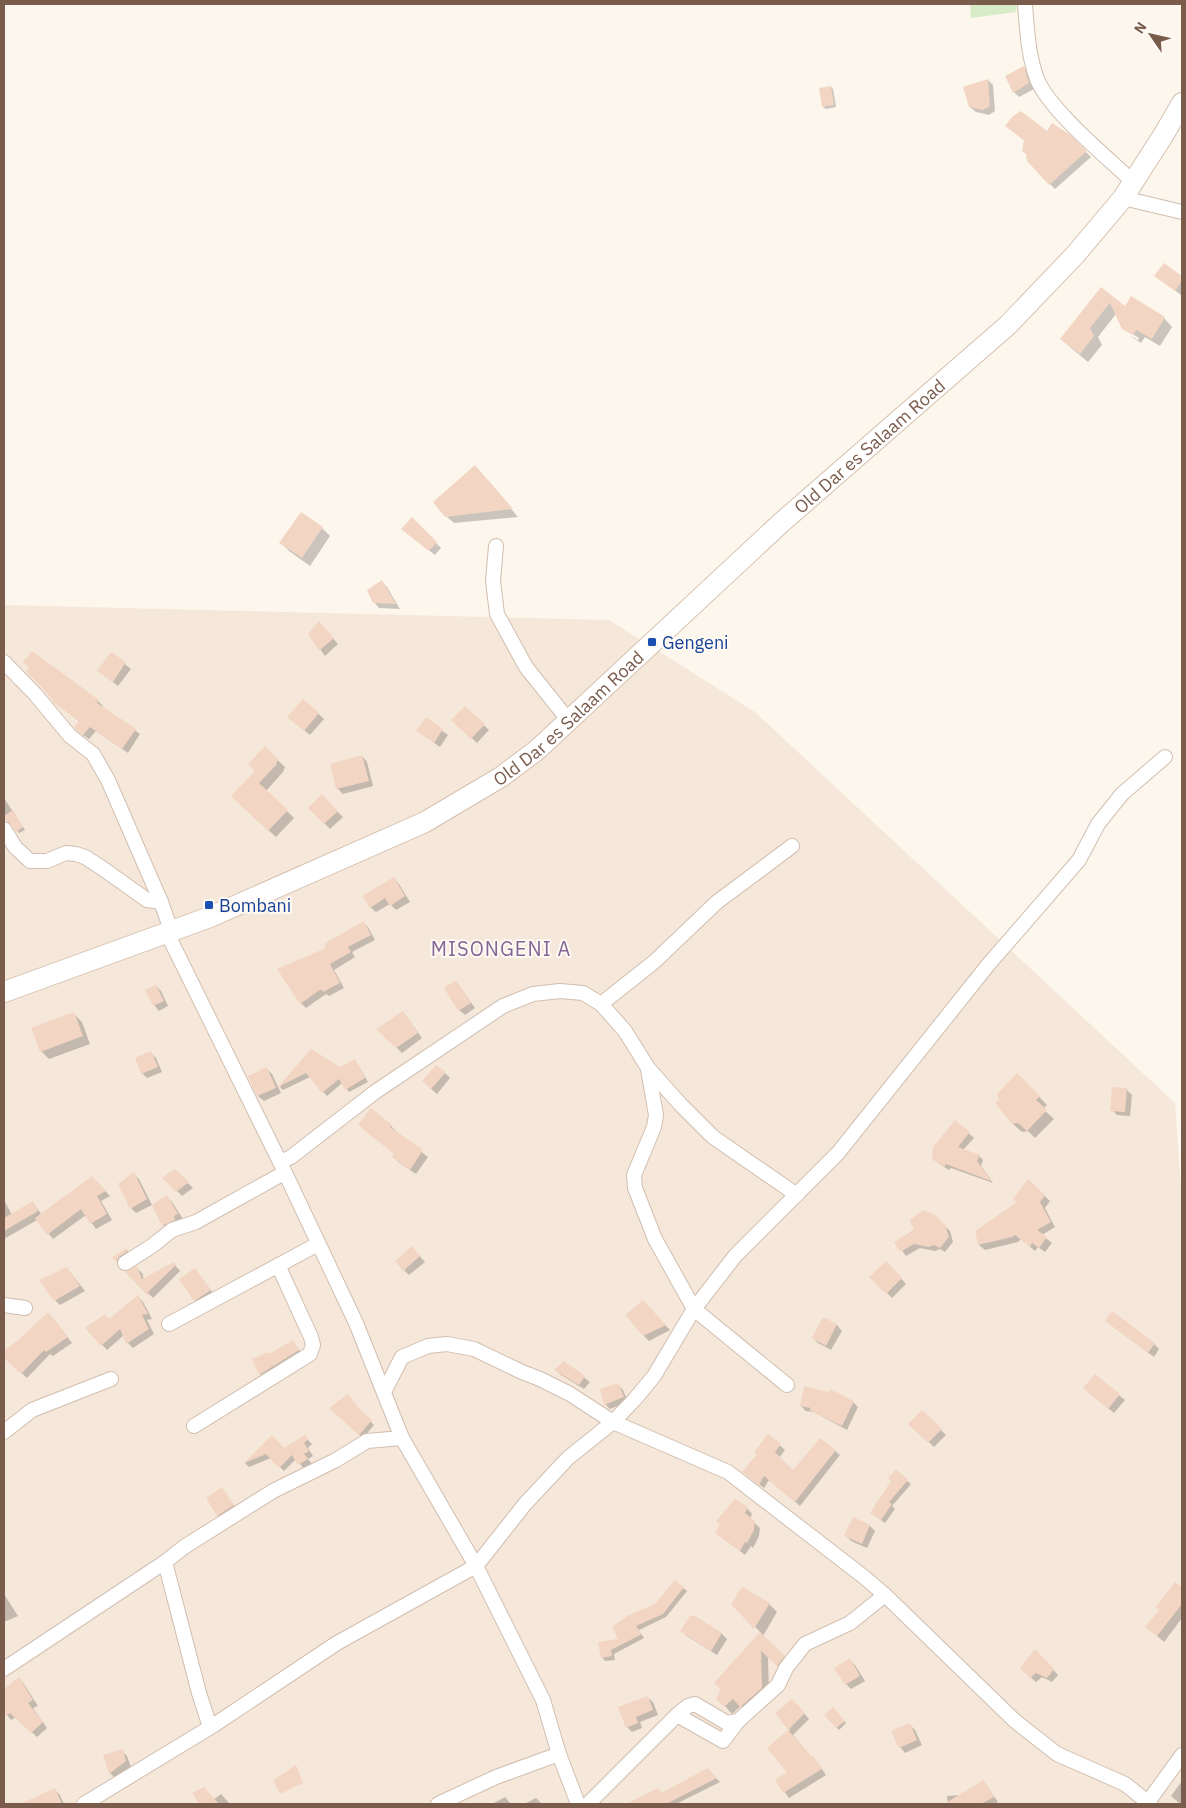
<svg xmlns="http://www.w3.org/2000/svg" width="1186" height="1808" font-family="'IBM Plex Sans',sans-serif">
  <rect width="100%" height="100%" fill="#fdf6ec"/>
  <path fill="#f5e8da" d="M4 605 609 620 755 712 1175 1103 1182 1203V1804H4Z"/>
  <path fill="#d8ecc9" d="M970 4H1017L1016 12 971 18Z"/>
  <g fill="#0003">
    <path d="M1024 68 1029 73 1034 89 1019 97 1014 92Z"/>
    <path d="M988 80 993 85 995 111 989 115 976 112 970 107 964 88Z"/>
    <path d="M831 87 833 89 836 107 826 109 823 107Z"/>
    <path d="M1006 126 1068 135 1091 157 1055 189 1050 184 1025 141Z"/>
    <path d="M1164 265 1182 278 1181 295 1156 276Z"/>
    <path d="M1101 289 1125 308 1164 318 1172 327 1160 346 1145 337 1141 343 1132 337 1131 336 1138 340 1139 338 1128 331V332L1124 328 1116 314 1098 337 1102 345 1088 362 1070 347 1062 339Z"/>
    <path d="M482 474 518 517 454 523 446 516Z"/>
    <path d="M412 519 441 548 435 555 408 534Z"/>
    <path d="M322 528 330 536 310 566 289 551 281 543Z"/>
    <path d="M382 582 387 587 400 609 379 608 374 602Z"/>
    <path d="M324 628 338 644 325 656 309 634Z"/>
    <path d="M32 653 98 701 103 706 102 707 140 734 128 753 96 731 89 739 83 735 80 722 55 702Z"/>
    <path d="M111 653 131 669 118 686 99 671Z"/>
    <path d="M303 700 324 719 310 735 294 722Z"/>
    <path d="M465 708 489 730 477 743 453 720Z"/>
    <path d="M426 719 448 735 440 747 418 731Z"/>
    <path d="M265 748 285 767 283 772 266 791 294 818 276 837 240 804 257 771Z"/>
    <path d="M362 756 367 762 373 786 343 794 337 788Z"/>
    <path d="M322 796 343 817 330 829 310 808Z"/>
    <path d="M4 798 25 830 19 833 4 816Z"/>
    <path d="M394 878 399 884 410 902 396 910 390 904 376 912 370 907Z"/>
    <path d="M363 922 368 927 375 940 352 952 355 957 334 970 344 988 329 996 326 994 306 1008 301 1003 328 948Z"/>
    <path d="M456 981 475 1008 465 1015 459 1010Z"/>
    <path d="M156 986 161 991 168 1006 159 1011 154 1005Z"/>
    <path d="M403 1012 422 1038 402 1053 378 1029Z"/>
    <path d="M74 1014 82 1022 90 1044 49 1059 41 1051Z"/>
    <path d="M312 1051 340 1068 355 1060 368 1082 349 1092 342 1083 327 1096 310 1077 283 1090 280 1087Z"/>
    <path d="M151 1053 156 1058 162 1072 147 1078 142 1073Z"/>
    <path d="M267 1069 272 1074 281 1093 264 1101 258 1096 250 1076Z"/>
    <path d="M445 1073 450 1078 437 1094 429 1087Z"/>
    <path d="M1017 1074 1047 1105 1043 1109 1054 1119 1035 1138 1028 1131 1022 1132 1013 1124Z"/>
    <path d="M1126 1089 1132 1095 1130 1116 1117 1115 1112 1110Z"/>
    <path d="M955 1121 974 1138 963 1150 979 1156 983 1160 981 1166 993 1183 951 1168 949 1170 938 1163Z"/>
    <path d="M391 1126 396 1131 395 1132 428 1157 416 1174 398 1162 393 1156 395 1154 365 1130Z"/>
    <path d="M175 1170 193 1188 182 1196 164 1178Z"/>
    <path d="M133 1174 139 1179 152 1205 136 1213 131 1208Z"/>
    <path d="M1028 1181 1050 1201 1045 1208 1055 1227 1042 1235 1052 1243 1045 1252 1038 1247 1035 1251 1021 1239 1018 1242 985 1250 979 1245 1019 1203Z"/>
    <path d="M97 1182 110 1196 101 1201 112 1220 96 1229 86 1215 53 1239 37 1220 4 1239V1200L12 1215 33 1203 42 1215Z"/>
    <path d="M166 1196 172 1202 183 1219 168 1230 163 1225Z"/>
    <path d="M934 1216 950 1231 953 1242 945 1252 940 1249 935 1251 920 1248 906 1256 896 1242Z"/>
    <path d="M127 1250 129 1253 119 1263 114 1258Z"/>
    <path d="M417 1253 425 1262 409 1275 404 1270Z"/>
    <path d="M886 1262 906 1284 892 1298 871 1277Z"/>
    <path d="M174 1264 180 1271 153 1298 127 1272 136 1267 142 1273 144 1279Z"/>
    <path d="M67 1268 85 1291 60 1305 55 1300Z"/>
    <path d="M195 1269 215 1296 200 1305 195 1300Z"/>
    <path d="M138 1296 143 1302 152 1319 147 1320 154 1334 133 1348 128 1343 124 1335 107 1350 87 1328 110 1320Z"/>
    <path d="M643 1302 670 1330 649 1341 644 1336Z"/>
    <path d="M53 1318 72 1343 53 1356 50 1354 27 1378 4 1357V1351Z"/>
    <path d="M824 1318 837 1325 842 1331 831 1350 818 1343 813 1338Z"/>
    <path d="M1106 1321 1154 1344 1159 1349 1154 1357Z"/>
    <path d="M293 1342 303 1355 264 1379 260 1374 254 1360 270 1356Z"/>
    <path d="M564 1362 590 1382 584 1389 561 1375 556 1370Z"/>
    <path d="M1095 1376 1125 1400 1114 1413 1090 1393Z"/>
    <path d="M618 1385 623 1390 628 1402 610 1409 605 1404Z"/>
    <path d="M853 1402 858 1407 847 1430 814 1412 806 1411 801 1406Z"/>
    <path d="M922 1411 946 1435 934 1447 910 1424Z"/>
    <path d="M334 1412 363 1414 374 1425 363 1438Z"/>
    <path d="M768 1435 785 1450 779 1458 793 1472 820 1439 840 1455 800 1506 769 1480 764 1488 748 1476Z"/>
    <path d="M272 1437 284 1449 305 1437 312 1444 308 1448 313 1456 308 1459 312 1464 304 1469 296 1459 284 1471 271 1458 249 1467 245 1463Z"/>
    <path d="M893 1481H907L911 1484 892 1506 895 1509 885 1523 871 1513Z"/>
    <path d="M222 1489 238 1511 223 1520 218 1515Z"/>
    <path d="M747 1508 752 1514 750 1519 760 1528 759 1536 753 1548 751 1546 745 1555 717 1533Z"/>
    <path d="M870 1526 875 1531 867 1548 851 1541 846 1536Z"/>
    <path d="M1175 1584 1182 1589V1618L1164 1642 1147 1627 1160 1610Z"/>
    <path d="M683 1588 687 1591 666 1617 639 1630 644 1638 614 1654 615 1660 605 1661 602 1657 656 1605Z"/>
    <path d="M4 1594 18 1616 4 1622Z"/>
    <path d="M733 1604H769L777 1612 763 1636 791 1664 785 1673 768 1656 769 1696 748 1714 741 1706 732 1714 718 1698 722 1689 761 1633Z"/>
    <path d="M695 1617 722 1634 727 1639 717 1655 687 1636 682 1631Z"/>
    <path d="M1035 1651 1058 1675 1052 1682 1042 1677 1036 1682 1021 1668Z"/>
    <path d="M849 1660 855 1665 865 1681 851 1689 846 1684Z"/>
    <path d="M19 1678 24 1684 38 1706 33 1708 47 1728 37 1737 16 1717 11 1720 4 1711V1690Z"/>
    <path d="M647 1697 653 1702 658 1715 640 1722 642 1728 632 1732 627 1727Z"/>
    <path d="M797 1705 809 1719 793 1735 812 1758 818 1763 826 1775 789 1798 776 1780 789 1772 769 1748 790 1730 777 1713Z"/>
    <path d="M833 1708 846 1723 839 1730 826 1715Z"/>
    <path d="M910 1725 915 1730 922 1745 905 1753 900 1747Z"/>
    <path d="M122 1751 127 1756 131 1767 115 1778 110 1773Z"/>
    <path d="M708 1770 720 1782 676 1804H645L641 1797 658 1789 662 1794Z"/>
    <path d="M1182 1781V1804H1180L1171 1796Z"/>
    <path d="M984 1782 998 1802 995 1804H948L947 1796 963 1795Z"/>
    <path d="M55 1790 60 1795 64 1804H30L29 1802Z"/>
    <path d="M194 1794 214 1799 221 1794 230 1804H200Z"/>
    <path d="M505 1797 511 1804H492Z"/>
    <path d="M536 1798 542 1804H524Z"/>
  </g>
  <g fill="#f3d5c3">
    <path d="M1024 66 1029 83 1013 93 1005 76Z"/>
    <path d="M988 79 990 106 983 110 969 107 963 87Z"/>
    <path d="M831 86 834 105 822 107 819 88Z"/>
    <path d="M1021 111 1047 131 1052 123 1069 134 1087 151 1049 185 1027 161 1026 154 1022 151 1024 140 1005 126 1013 116Z"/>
    <path d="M1164 263 1182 276V281L1175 291 1154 276Z"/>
    <path d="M1101 287 1125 306 1131 296 1165 317 1152 339 1136 330 1133 335 1122 329 1110 303 1090 328 1094 336 1080 354 1060 339Z"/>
    <path d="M475 465 513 509 445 517 433 502Z"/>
    <path d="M301 512 323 527 302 558 279 543Z"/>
    <path d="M412 517 437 542 429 551 401 529Z"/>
    <path d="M382 580 396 604 373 603 367 590Z"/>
    <path d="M319 621 334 638 319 651 308 634Z"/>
    <path d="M32 651 99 700 97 703 136 729 122 749 90 727 83 735 76 730 74 727 79 721 54 703 48 694 26 671 29 667 23 662Z"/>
    <path d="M111 652 126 662 113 682 97 671Z"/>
    <path d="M303 699 319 713 304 731 287 717Z"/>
    <path d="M465 706 485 724 471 739 451 720Z"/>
    <path d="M426 717 443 729 434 743 416 731Z"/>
    <path d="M265 746 278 759 276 765 259 783 288 810 268 831 231 796 255 771 248 764Z"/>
    <path d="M362 755 369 781 336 789 330 764Z"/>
    <path d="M322 794 338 811 324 824 308 808Z"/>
    <path d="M13 810 23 827 16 832 11 824 4 818V816Z"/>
    <path d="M394 877 405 896 390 906 385 898 370 908 362 896Z"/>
    <path d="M364 921 371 935 348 947 351 952 330 964 340 983 323 992 321 989 300 1004 277 969 326 948 324 944Z"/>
    <path d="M456 980 471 1003 458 1011 444 988Z"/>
    <path d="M156 985 164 1001 153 1006 145 990Z"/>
    <path d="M403 1011 418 1033 396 1048 376 1029Z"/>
    <path d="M74 1012 83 1036 40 1052 31 1028Z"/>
    <path d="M311 1049 340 1067 355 1059 365 1078 345 1090 339 1079 322 1093 306 1073 278 1087Z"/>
    <path d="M151 1051 158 1067 141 1074 135 1058Z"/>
    <path d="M436 1065 446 1072 431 1089 422 1081Z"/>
    <path d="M267 1067 276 1088 257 1096 248 1076Z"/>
    <path d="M1017 1073 1040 1096 1036 1100 1047 1110 1027 1131 1018 1123 1012 1124 995 1103 999 1100 997 1094Z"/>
    <path d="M1112 1087 1127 1088 1125 1112 1110 1111Z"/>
    <path d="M371 1108 392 1125 390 1127 423 1150 410 1170 392 1157 394 1154 358 1125Z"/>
    <path d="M955 1120 970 1132 958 1147 980 1155 977 1161 991 1181 946 1164 944 1167 932 1159 933 1147Z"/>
    <path d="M175 1169 189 1182 176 1192 162 1178Z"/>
    <path d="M134 1172 147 1199 130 1209 118 1184Z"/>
    <path d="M92 1176 106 1191 97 1196 107 1214 90 1224 81 1209 47 1235 35 1218Z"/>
    <path d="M1028 1179 1045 1195 1040 1202 1051 1222 1037 1230 1047 1237 1039 1248 1032 1243 1030 1247 1015 1235 1012 1237 978 1245 975 1231 1017 1202 1013 1199Z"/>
    <path d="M167 1195 178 1214 174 1216 175 1220 162 1226 152 1205Z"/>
    <path d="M33 1201 38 1211 4 1231V1218Z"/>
    <path d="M923 1210 935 1215 945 1225 949 1237 940 1248 934 1245 929 1247 914 1244 900 1252 894 1242 914 1230 910 1220Z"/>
    <path d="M412 1246 420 1256 403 1271 395 1261Z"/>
    <path d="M127 1248 128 1251 120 1256 116 1262 112 1257Z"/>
    <path d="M886 1261 902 1278 886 1294 869 1277Z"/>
    <path d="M174 1262 176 1265 148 1292V1296L125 1272 137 1266 142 1279Z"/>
    <path d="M67 1267 80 1286 54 1301 39 1280Z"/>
    <path d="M195 1268 211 1290 194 1301 179 1279Z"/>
    <path d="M138 1295 148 1314 142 1315 149 1329 126 1344 120 1329 101 1346 85 1328 105 1314 109 1319Z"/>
    <path d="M643 1300 666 1325 643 1336 625 1315Z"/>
    <path d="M1112 1311 1155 1343 1148 1353 1105 1321Z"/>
    <path d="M48 1312 68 1337 46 1352 44 1350 21 1374 4 1358V1350L16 1342Z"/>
    <path d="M823 1317 837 1324 826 1346 812 1338Z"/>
    <path d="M293 1340 299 1350 259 1375 252 1359 268 1352 269 1354Z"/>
    <path d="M564 1361 585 1376 579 1385 554 1370Z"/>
    <path d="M1095 1374 1120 1394 1108 1409 1083 1388Z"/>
    <path d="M618 1383 624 1397 604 1405 600 1389Z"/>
    <path d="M804 1386 828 1392 830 1389 854 1401 842 1426 809 1410 811 1408 800 1406Z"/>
    <path d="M348 1394 360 1410 372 1420 359 1435 329 1408Z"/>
    <path d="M922 1410 942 1429 928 1443 908 1424Z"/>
    <path d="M768 1434 781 1444 775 1452 793 1470 820 1438 836 1450 795 1502 764 1476 759 1485 742 1472 757 1454 754 1452Z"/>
    <path d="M272 1435 284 1448 305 1435 308 1439 304 1443 309 1451 304 1454 308 1459 298 1465 292 1455 279 1468 266 1454 244 1463Z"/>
    <path d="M896 1469 908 1480 889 1502 892 1504 881 1520 870 1513 891 1481 888 1478Z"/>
    <path d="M222 1487 234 1505 217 1516 206 1498Z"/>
    <path d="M735 1499 748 1507 745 1513 755 1521 754 1530 747 1543 745 1542 740 1551 715 1533 720 1524 716 1521Z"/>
    <path d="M853 1517 870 1525 862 1544 844 1536Z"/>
    <path d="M675 1580 684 1587 663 1614 636 1626 642 1634 611 1650 612 1656 601 1658 598 1642 618 1639 612 1627 629 1615 655 1604Z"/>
    <path d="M1175 1582 1182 1588V1604L1157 1636 1145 1627 1159 1610 1156 1607Z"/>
    <path d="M742 1587 770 1603 754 1629 731 1604Z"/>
    <path d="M690 1616H695L722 1633 711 1651 680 1631Z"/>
    <path d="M760 1632 785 1656 777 1666 761 1651 762 1688 740 1707 733 1699 724 1707 716 1699 721 1689 714 1683Z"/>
    <path d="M1035 1649 1054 1669 1047 1678 1036 1673 1030 1678 1020 1668Z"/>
    <path d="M850 1658 860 1676 845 1685 834 1668Z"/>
    <path d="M19 1677 33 1700 28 1703 43 1722 31 1733 10 1713 4 1716V1689Z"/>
    <path d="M648 1696 653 1710 636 1717 638 1723 626 1728 618 1707Z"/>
    <path d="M792 1699 805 1713 788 1730 775 1713Z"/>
    <path d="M833 1707 845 1721 836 1728 824 1715Z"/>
    <path d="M910 1723 917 1740 899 1748 891 1731Z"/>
    <path d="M788 1730 812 1757 813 1756 822 1769 783 1793 775 1780 787 1772 767 1748Z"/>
    <path d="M123 1749 126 1761 109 1774 103 1755Z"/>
    <path d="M296 1765 303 1783 280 1794 273 1780Z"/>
    <path d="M708 1768 717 1778 666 1804H626L658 1788 661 1793Z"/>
    <path d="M984 1780 994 1797 981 1804H944Z"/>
    <path d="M204 1787 219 1804H199L192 1793Z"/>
    <path d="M55 1788 62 1804H20Z"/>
  </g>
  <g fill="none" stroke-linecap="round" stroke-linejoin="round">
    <defs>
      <g id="street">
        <path d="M1025 4C1027 29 1028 55 1037 79 1050 111 1107 157 1133 182"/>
        <path d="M1123 198 1182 212"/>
        <path d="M496 546 493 581 497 614 526 667 569 721"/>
        <path d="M4 662 35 694 70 736 93 754 108 780 161 902 171 930"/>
        <path d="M4 829 15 847 30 861H47L66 853 76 854 85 857 102 868 147 900 161 902"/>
        <path d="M167 933 280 1162 356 1323 402 1438 476 1566 543 1700 559 1754 578 1804"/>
        <path d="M601 1004 654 962 717 902 792 846"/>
        <path d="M648 1069 656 1115 654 1127 634 1175 635 1188 655 1239 694 1309 787 1385"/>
        <path d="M280 1162 291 1157 375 1092 503 1006 533 994 560 991 583 993 601 1004 625 1031 648 1068 680 1104 713 1137 797 1195"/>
        <path d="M125 1263 152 1246 172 1230 196 1222 284 1173"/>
        <path d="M4 1305 25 1308"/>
        <path d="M169 1324 318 1244"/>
        <path d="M384 1392 402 1357 428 1346 447 1344 474 1349 522 1372 540 1379 570 1394 613 1422 728 1472 864 1577 885 1595 1015 1721 1057 1754 1125 1784 1150 1804"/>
        <path d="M194 1426 310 1354 313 1345 311 1337 278 1265"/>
        <path d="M4 1432 32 1410 111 1379"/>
        <path d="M165 1562 199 1693 210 1727"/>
        <path d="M4 1669 165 1562 184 1547 273 1491 336 1460 367 1441 402 1438"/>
        <path d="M677 1715 723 1741 738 1721"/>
        <path d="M1148 1802 1182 1755"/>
        <path d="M84 1804 214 1725 337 1643 476 1566 525 1504 568 1458 613 1422 635 1399 654 1376 694 1309 735 1256 838 1153 988 965 1079 860 1098 824 1122 794 1165 757"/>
        <path d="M438 1804 496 1777 559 1754"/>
        <path d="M588 1804 677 1715 688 1706 695 1704 727 1723 738 1721 778 1685 786 1668 805 1644 850 1623 885 1595"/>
      </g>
      <g id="secondary">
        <path id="s1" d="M4 992 210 917 425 822 501 777 537 750 782 522 1008 325 1075 255 1123 198 1164 134 1182 103"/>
      </g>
    </defs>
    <use href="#street" stroke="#d1beb0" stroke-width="16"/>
    <use href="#secondary" stroke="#d6c0b0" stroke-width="22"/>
    <use href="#street" stroke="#fff" stroke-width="14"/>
    <use href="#secondary" stroke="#fff" stroke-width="20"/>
  </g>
  <g fill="#1a4fb4" stroke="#fffaf3" stroke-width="2">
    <rect x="647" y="637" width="10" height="10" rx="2.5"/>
    <rect x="204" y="900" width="10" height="10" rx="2.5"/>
  </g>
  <g text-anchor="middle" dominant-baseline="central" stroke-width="4" stroke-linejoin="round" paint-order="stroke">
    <g font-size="18" fill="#7a5c4d" stroke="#fffaf3">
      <text stroke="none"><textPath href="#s1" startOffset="1038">Old Dar es Salaam Road</textPath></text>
      <text stroke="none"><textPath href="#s1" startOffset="632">Old Dar es Salaam Road</textPath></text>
    </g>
    <g font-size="18" fill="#164399" stroke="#fffaf3" text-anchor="start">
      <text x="662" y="642">Gengeni</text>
      <text x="219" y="905">Bombani</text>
    </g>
    <g font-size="20" letter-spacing="1" fill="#846695" stroke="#fffaf3">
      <text x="501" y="948">MISONGENI A</text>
    </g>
  </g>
  <rect width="1186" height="1808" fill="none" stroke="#7a5c4d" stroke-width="10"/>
  <g transform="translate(1151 35) rotate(304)" stroke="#fffaf3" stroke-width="4" paint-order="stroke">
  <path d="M0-4L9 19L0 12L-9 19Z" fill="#7a5c4d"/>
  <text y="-8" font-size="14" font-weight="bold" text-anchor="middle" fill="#7a5c4d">N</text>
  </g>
</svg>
